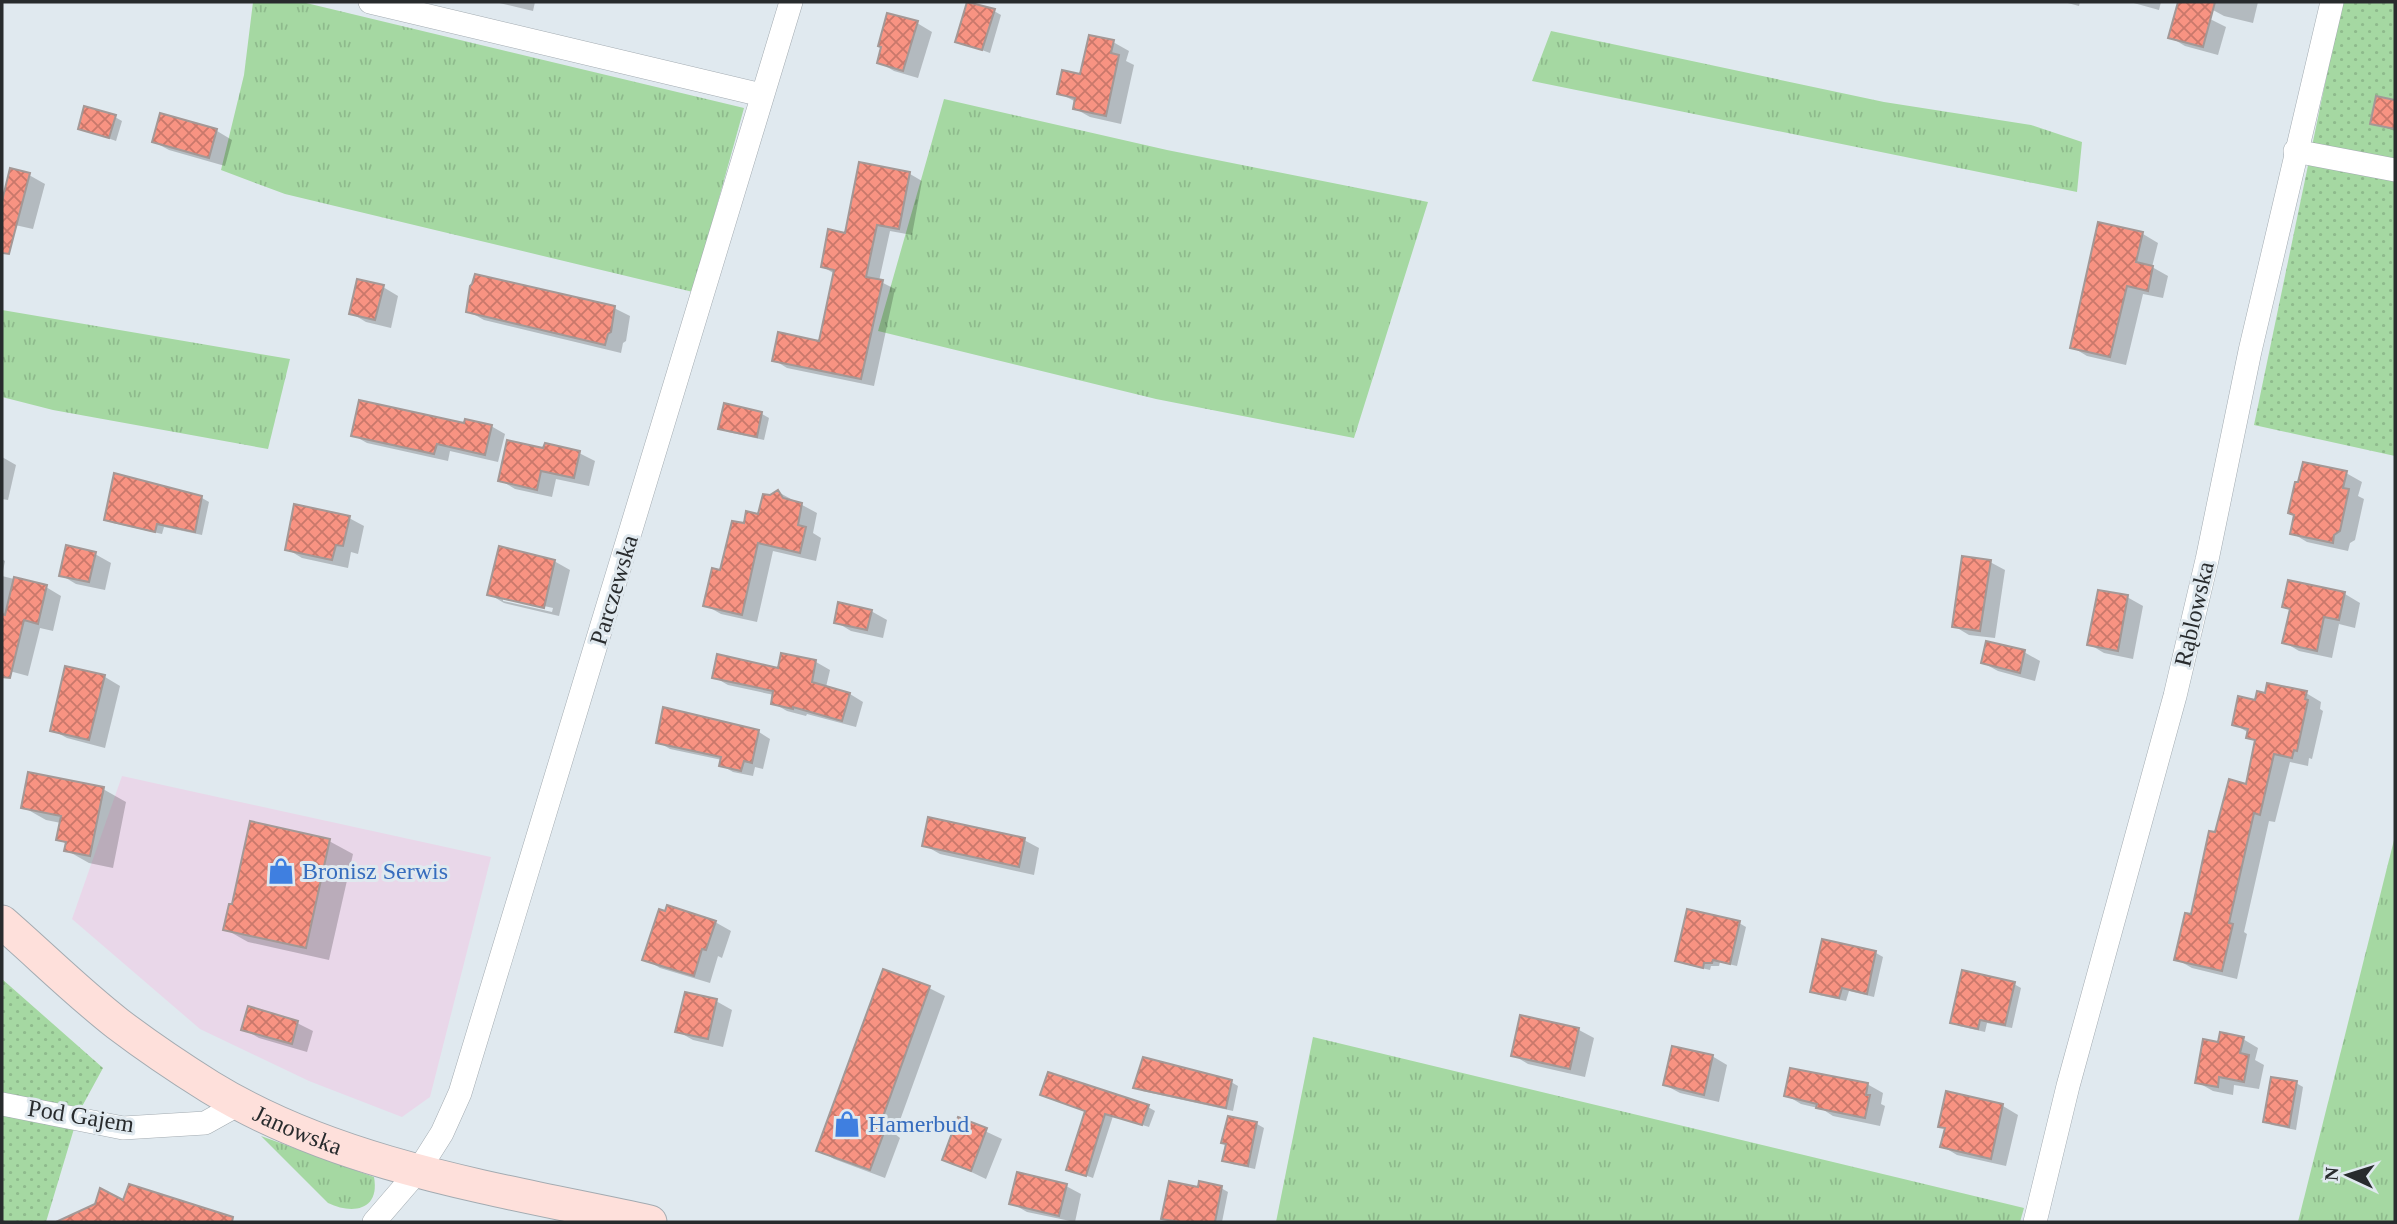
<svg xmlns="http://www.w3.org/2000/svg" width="2397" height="1224" font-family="'Times New Roman',serif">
  <defs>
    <pattern id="grass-tufts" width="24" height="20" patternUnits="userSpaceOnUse" patternTransform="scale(1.75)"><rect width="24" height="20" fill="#a5d8a2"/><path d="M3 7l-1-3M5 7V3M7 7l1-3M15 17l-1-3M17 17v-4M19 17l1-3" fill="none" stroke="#8eba8c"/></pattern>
    <pattern id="park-dots" width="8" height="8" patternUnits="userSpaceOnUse" patternTransform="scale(1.75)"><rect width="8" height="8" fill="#a5d8a2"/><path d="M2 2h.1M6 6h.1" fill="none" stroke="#8eba8c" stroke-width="1.8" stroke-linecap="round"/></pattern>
    <pattern id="building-cross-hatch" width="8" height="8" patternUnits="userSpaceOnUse" patternTransform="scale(1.75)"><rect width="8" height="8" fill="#f89382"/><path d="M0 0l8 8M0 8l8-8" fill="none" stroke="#c9786b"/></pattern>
  </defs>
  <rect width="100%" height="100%" fill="#e0e9ef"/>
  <path fill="#e9d7e9" d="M122 776 491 857 430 1097 402 1117 309 1081 200 1029 72 919Z"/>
  <g fill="url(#grass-tufts)">
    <path d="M253 2H302L744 108 693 292 285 194 221 170 244 75Z"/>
    <path d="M1551 31 1884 102 2031 125 2082 142 2077 192 1532 81Z"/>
    <path d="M944 99 1167 150 1428 202 1354 438 1156 399 878 331Z"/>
    <path d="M2 310 290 359 268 449 53 410 2 397Z"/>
    <path d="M2395 836V1222H2298Z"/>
    <path d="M1313 1037 2024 1208 2020 1222H1276Z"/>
    <path d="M261 1136 374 1177C380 1210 353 1215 328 1203Z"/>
  </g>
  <g fill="url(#park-dots)">
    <path d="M2342 2H2395V456L2254 425Z"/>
    <path d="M2 979 103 1068 79 1112 46 1222H2Z"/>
  </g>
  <g fill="#0003" fill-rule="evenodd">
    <path d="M495 2H535L533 11Z"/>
    <path d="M2064 2H2080L2079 6Z"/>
    <path d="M2130 2H2161L2159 10Z"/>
    <path d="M2215 2H2258L2253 23 2224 16 2213 10Z"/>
    <path d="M994 11 1001 15 990 53 957 41Z"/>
    <path d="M2210 19 2226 27 2218 55 2185 46 2170 37Z"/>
    <path d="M917 23 932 32 918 78 894 71 879 62Z"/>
    <path d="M1113 42 1129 51 1126 61 1134 65 1121 124 1090 117 1074 108 1076 102 1059 93 1082 76Z"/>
    <path d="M2377 98 2395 102V131L2372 123Z"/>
    <path d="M161 115 217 131 232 140 225 166 169 150 154 142Z"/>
    <path d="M115 117 122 121 116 141 80 128Z"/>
    <path d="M11 171 29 175 45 184 33 229 15 225 2 217V208Z"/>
    <path d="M910 174 922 181 912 235 890 231 879 281 895 289 874 386 787 368 774 360 821 343 835 274 823 267 846 235Z"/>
    <path d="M2100 224 2143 234 2158 243 2152 267 2168 276 2163 298 2143 294 2126 365 2087 356 2072 347Z"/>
    <path d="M383 287 398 296 391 328 366 322 351 313Z"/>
    <path d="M614 308 630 316 626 341 623 343 621 353 484 320 468 311Z"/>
    <path d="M762 414 769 418 764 440 728 432 720 428Z"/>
    <path d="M466 426H491L505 434 498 462 450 451 448 461 367 443 353 435Z"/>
    <path d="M545 450 579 453 595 461 589 486 556 479 552 497 515 489 500 480Z"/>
    <path d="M2 457 16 465 8 500 2 499Z"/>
    <path d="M2346 473 2362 482 2358 496 2364 499 2355 540 2350 543 2348 551 2307 542 2292 533 2300 485Z"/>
    <path d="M115 475 202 498 209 502 202 535 164 527 162 534 113 523 106 519Z"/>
    <path d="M778 492 817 513 813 533 821 538 816 561 773 551 757 622 721 614 705 605 745 525 760 516 770 496Z"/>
    <path d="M349 518 364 526 358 554 351 552 348 568 302 558 287 549Z"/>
    <path d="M95 554 111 563 105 590 76 584 61 575Z"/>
    <path d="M2 559 5 561 2 576Z"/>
    <path d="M554 561 570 570 559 616 504 603 489 594ZM503 597 553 608 552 612 503 601Z"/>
    <path d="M1990 562 2005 570 1995 638 1969 635 1954 626Z"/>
    <path d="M2 576 46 587 61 596 53 631 40 628 28 676 2 669Z"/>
    <path d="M2290 582 2345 594 2360 603 2355 628 2339 624 2332 658 2299 651 2284 642 2291 610 2284 606Z"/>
    <path d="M2127 597 2143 606 2133 659 2104 653 2089 644Z"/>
    <path d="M871 611 887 620 883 638 851 631 836 622Z"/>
    <path d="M2024 652 2040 661 2035 681 1998 671 1983 663Z"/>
    <path d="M782 655 816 662 830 670 826 687 850 694 863 702 856 727 807 714 806 716 787 711 773 703 774 695 728 685 714 677 779 670Z"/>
    <path d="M67 668 105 677 120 686 105 748 67 738 52 730Z"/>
    <path d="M2306 693 2321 702 2320 709 2323 711 2312 759 2309 758 2308 766 2290 762 2275 822 2269 821 2244 932 2247 934 2237 979 2192 968 2176 959 2217 834 2247 786 2256 741 2248 737 2249 733 2234 724 2256 702 2266 695Z"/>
    <path d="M665 710 759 732 770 739 763 769 755 767 753 776 733 772 721 765 722 760 670 749 658 742Z"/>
    <path d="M103 789 126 802 113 868 89 863 66 850 67 844 58 839 61 823 46 820 23 807Z"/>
    <path d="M1024 840 1039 848 1034 875 940 854 924 845Z"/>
    <path d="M329 841 353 854 329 960 248 942 225 929Z"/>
    <path d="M715 922 731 931 722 958 718 956 710 983 660 968 645 959Z"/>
    <path d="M1739 923 1746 927 1737 966 1720 962 1719 966H1711L1710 970 1684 964 1677 960Z"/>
    <path d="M1823 941 1876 953 1883 957 1874 997 1849 991 1846 1001 1819 995 1812 991Z"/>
    <path d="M2014 984 2021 988 2012 1028 1987 1023 1985 1032 1959 1026 1952 1022Z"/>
    <path d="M929 988 945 996 895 1134 900 1138 885 1178 834 1159 819 1150Z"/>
    <path d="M716 1001 732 1010 723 1047 693 1040 677 1031Z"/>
    <path d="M297 1023 313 1031 307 1052 259 1038 243 1029Z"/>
    <path d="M1579 1030 1594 1038 1585 1077 1528 1064 1513 1055Z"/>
    <path d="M2243 1039 2258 1048 2255 1060 2264 1065 2259 1089 2234 1085 2233 1095 2213 1091 2197 1082 2219 1044Z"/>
    <path d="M1712 1056 1727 1065 1719 1102 1680 1093 1665 1085Z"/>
    <path d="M1231 1082 1238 1086 1233 1111 1142 1091 1135 1087Z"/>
    <path d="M2296 1083 2303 1087 2296 1130 2272 1125 2265 1121Z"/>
    <path d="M1867 1084 1883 1093 1881 1104 1885 1106 1880 1126 1833 1116 1822 1109 1801 1104 1786 1095Z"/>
    <path d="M1948 1093 2003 1106 2018 1115 2006 1166 1957 1155 1942 1146 1947 1130 1940 1126Z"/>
    <path d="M1042 1095 1148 1107 1155 1111 1149 1127 1113 1116 1093 1178 1068 1169 1087 1111Z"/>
    <path d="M1229 1118 1257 1124 1264 1128 1255 1169 1232 1164 1224 1160Z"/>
    <path d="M959 1119 1002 1139 986 1179 944 1159Z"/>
    <path d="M1066 1186 1081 1194 1075 1222 1027 1212 1011 1203Z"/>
    <path d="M1221 1188 1228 1192 1222 1222H1172L1163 1218 1199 1189Z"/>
    <path d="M124 1202 219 1216 231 1222H90L96 1205Z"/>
  </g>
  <g fill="url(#building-cross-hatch)" stroke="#a39896" stroke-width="2">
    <path d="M967 2 995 9 982 50 955 42Z"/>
    <path d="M2178 2H2215L2203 47 2168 38Z"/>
    <path d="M887 13 918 21 903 71 877 63 881 47 878 46Z"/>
    <path d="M1089 35 1114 40 1111 53 1119 55 1106 116 1073 109 1075 98 1057 94 1062 70 1080 74Z"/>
    <path d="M2376 96 2395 100V129L2370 124Z"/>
    <path d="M84 106 116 115 109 138 78 129Z"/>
    <path d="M160 113 217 129 209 158 152 142Z"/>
    <path d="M859 162 910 172 899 229 877 225 866 277 883 280 861 379 772 361 778 332 819 341 834 270 821 267 828 229 845 233Z"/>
    <path d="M10 168 30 173 9 254 2 253V201Z"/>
    <path d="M2098 222 2143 232 2136 262 2153 266 2148 291 2127 286 2110 357 2070 348Z"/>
    <path d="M475 274 615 306 611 332 608 334 605 345 466 312 470 286 472 284Z"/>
    <path d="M357 279 384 285 375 320 349 314Z"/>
    <path d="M359 400 464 423 465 419 492 425 485 455 437 444 434 454 351 436Z"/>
    <path d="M724 403 762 412 757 437 718 429Z"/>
    <path d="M507 440 543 448 545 443 580 451 574 478 541 471 537 490 498 481Z"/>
    <path d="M2303 462 2347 471 2343 488 2349 489 2340 531 2334 535 2333 543 2290 534 2294 515 2288 513 2295 482H2298Z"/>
    <path d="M114 473 202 496 195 532 157 524 155 532 104 520Z"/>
    <path d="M778 490 783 498 802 503 798 525 806 527 800 553 758 543 742 615 703 606 712 568 720 570 732 521 744 523 746 511 758 514 763 494 770 495Z"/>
    <path d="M294 504 350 516 343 546 336 545 332 560 285 550Z"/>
    <path d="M66 545 96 552 89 582 59 576Z"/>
    <path d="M499 546 555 560 544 608 487 595Z"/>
    <path d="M1962 556 1991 560 1980 631 1952 627Z"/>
    <path d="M14 577 47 585 38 624 24 620 10 678 2 677V614L5 615Z"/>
    <path d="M2288 580 2345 592 2339 620 2324 617 2317 651 2282 643 2290 609 2282 607Z"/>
    <path d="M2098 590 2128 595 2118 651 2087 645Z"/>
    <path d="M838 602 872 610 867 630 834 623Z"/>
    <path d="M1986 641 2025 650 2020 673 1981 663Z"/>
    <path d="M781 653 816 660 812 682 850 693 842 721 793 707V709L771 704 773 691 712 678 717 654 778 668Z"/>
    <path d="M65 666 105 675 89 740 50 731Z"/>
    <path d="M2267 683 2307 691 2305 699 2308 700 2297 751 2294 750 2292 758 2274 754 2260 815 2254 813 2229 923 2233 924 2222 971 2174 960 2185 913 2191 914 2209 831 2215 832 2229 779 2246 784 2255 740 2246 738 2248 729 2232 725 2238 696 2255 700 2257 691 2265 693Z"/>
    <path d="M663 707 759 730 752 763 744 761 741 771 719 766 721 757 656 743Z"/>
    <path d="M28 772 104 787 90 856 64 851 66 842 56 840 61 816 21 808Z"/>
    <path d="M928 817 1025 838 1019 867 922 846Z"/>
    <path d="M250 821 330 839 306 948 223 930 229 904H232Z"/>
    <path d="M667 905 716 921 706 950 702 949 694 976 642 960 659 909 665 911Z"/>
    <path d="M1687 909 1740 921 1730 964 1713 960 1712 963H1704L1703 968 1675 961Z"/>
    <path d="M1822 939 1876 951 1867 994 1842 988 1839 998 1810 992Z"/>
    <path d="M883 969 930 986 880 1125 886 1127 870 1170 816 1151Z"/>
    <path d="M1962 970 2015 982 2005 1025 1980 1020 1978 1029 1950 1023Z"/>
    <path d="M685 992 717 999 708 1039 675 1032Z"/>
    <path d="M248 1006 298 1021 292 1044 241 1030Z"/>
    <path d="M1520 1015 1579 1028 1570 1069 1511 1056Z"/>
    <path d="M2220 1032 2244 1037 2240 1053 2249 1055 2244 1082 2219 1077 2218 1087 2195 1083 2203 1039 2218 1042Z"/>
    <path d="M1672 1046 1713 1055 1704 1095 1663 1085Z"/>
    <path d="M1143 1057 1232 1080 1226 1108 1133 1088Z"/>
    <path d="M1790 1068 1868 1083 1866 1095H1870L1865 1118 1816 1108 1817 1104 1784 1096Z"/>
    <path d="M1048 1072 1149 1105 1142 1125 1105 1114 1086 1176 1066 1170 1085 1111 1040 1095Z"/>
    <path d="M2271 1077 2297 1081 2289 1127 2263 1122Z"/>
    <path d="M1946 1091 2003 1104 1991 1159 1940 1147 1945 1128 1938 1127Z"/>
    <path d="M1228 1116 1257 1122 1248 1166 1222 1161 1226 1144 1221 1143Z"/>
    <path d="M958 1117 987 1128 971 1171 942 1160Z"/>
    <path d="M1017 1172 1067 1184 1059 1216 1009 1204Z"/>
    <path d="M1169 1181 1198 1187 1199 1181 1222 1186 1215 1222H1180L1161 1219Z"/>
    <path d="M129 1184 233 1217 232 1222H56L95 1204 100 1188 123 1200Z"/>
  </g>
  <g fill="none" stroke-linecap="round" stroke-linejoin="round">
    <defs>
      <g id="street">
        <path d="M370 2 762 95"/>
        <path d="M2295 151 2395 170"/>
        <path d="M2 1104 123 1128 205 1123 241 1103"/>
        <path d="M374 1222 418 1171 442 1133 460 1093 791 2"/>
        <path d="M2035 1222 2068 1086 2175 696 2207 560 2250 351 2332 2"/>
      </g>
      <g id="secondary">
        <path id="s1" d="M2 922C40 955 77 992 118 1024 147 1046 178 1067 210 1087 340 1167 503 1190 650 1222"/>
      </g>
    </defs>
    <use href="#street" stroke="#a3abb1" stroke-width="24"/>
    <use href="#secondary" stroke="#a3abb1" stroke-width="35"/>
    <use href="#street" stroke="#fff" stroke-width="23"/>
    <use href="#secondary" stroke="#fee0db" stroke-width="33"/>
  </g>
  <defs>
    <symbol id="shop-bare" viewBox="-9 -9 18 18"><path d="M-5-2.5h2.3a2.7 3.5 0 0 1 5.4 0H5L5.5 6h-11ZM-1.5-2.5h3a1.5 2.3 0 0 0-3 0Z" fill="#3f7fe0" stroke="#e0e9ef" stroke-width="2.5" paint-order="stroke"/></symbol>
  </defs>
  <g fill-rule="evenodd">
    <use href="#shop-bare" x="262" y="852" width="38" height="38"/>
    <use href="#shop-bare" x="828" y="1105" width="38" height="38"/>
  </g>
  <g text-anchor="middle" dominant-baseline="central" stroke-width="6" stroke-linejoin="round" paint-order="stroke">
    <g font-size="24" fill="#282b2d" stroke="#e0e9ef">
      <text transform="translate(614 590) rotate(-73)">Parczewska</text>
      <text transform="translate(2194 614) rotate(-77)">Rąblowska</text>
      <text transform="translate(81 1116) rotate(9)">Pod Gajem</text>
      <text stroke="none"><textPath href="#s1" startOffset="364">Janowska</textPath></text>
    </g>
    <g font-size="24" fill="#366cbe" stroke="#e0e9ef" text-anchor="start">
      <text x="302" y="871">Bronisz Serwis</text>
      <text x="868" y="1124">Hamerbud</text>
    </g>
  </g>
  <rect width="2397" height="1224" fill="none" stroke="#282b2d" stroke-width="7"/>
  <g transform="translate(2348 1175) rotate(274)" stroke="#e0e9ef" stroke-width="5" paint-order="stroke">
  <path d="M0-5L12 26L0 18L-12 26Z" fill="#282b2d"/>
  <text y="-10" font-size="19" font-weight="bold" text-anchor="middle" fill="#282b2d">N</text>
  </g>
</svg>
